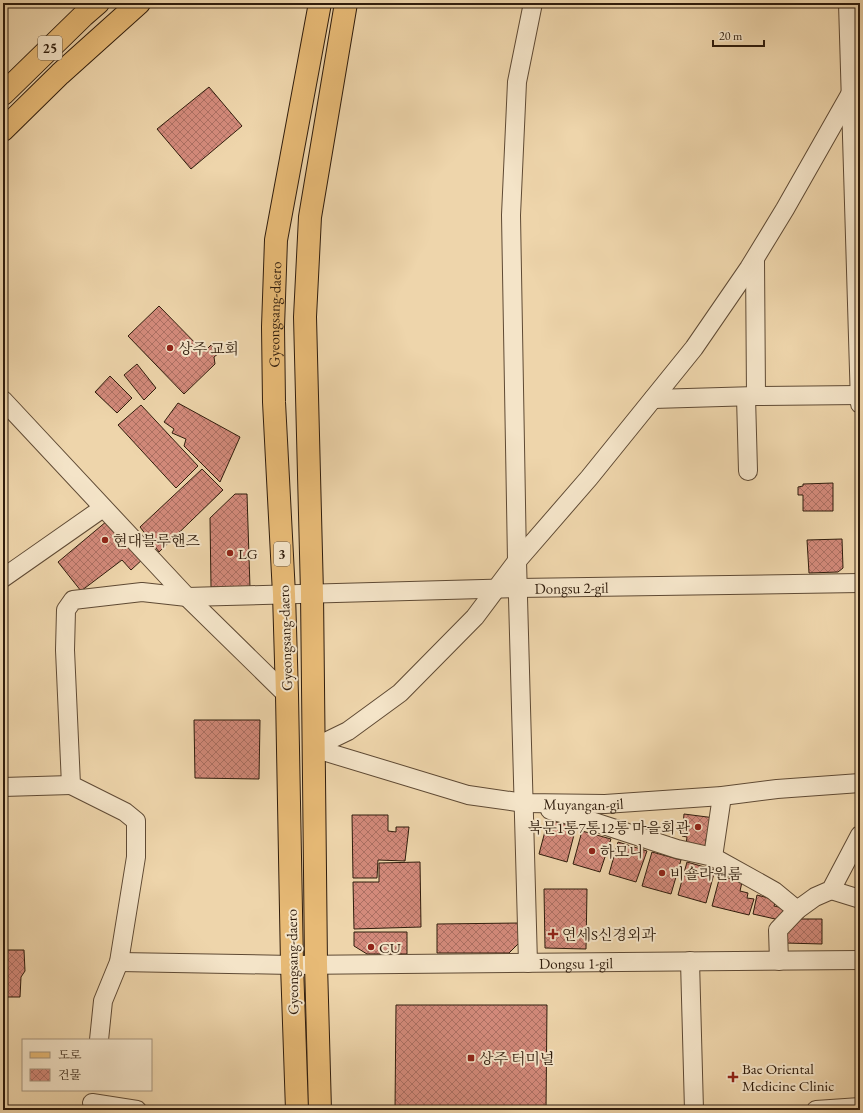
<svg xmlns="http://www.w3.org/2000/svg" width="863" height="1113" font-family="'EB Garamond','Noto Serif KR',serif">
  <defs>
    <pattern id="building-cross-hatch" width="8" height="8" patternUnits="userSpaceOnUse"><rect width="8" height="8" fill="#d38a7b"/><path d="M0 0l8 8M0 8l8-8" fill="none" stroke="#ac7063"/></pattern>
  </defs>
  <rect width="100%" height="100%" fill="#eed5ab"/>
  <filter id="stains"><feTurbulence type="fractalNoise" baseFrequency=".005" numOctaves="4"/><feColorMatrix values="0 0 0 0 .2 0 0 0 0 .09 0 0 0 0 .02 0 0 0 .5 -.17"/></filter>
  <radialGradient id="worn" r=".72"><stop offset=".6" stop-color="#630" stop-opacity="0"/><stop offset="1" stop-color="#630" stop-opacity=".3"/></radialGradient>
  <g fill="url(#building-cross-hatch)" stroke="#2f1c0c">
    <path d="M209 87 242 126 191 169 157 129Z"/>
    <path d="M159 306 204 352 211 345 219 353 214 357 215 364 184 394 128 336Z"/>
    <path d="M137 364 156 388 144 400 124 375Z"/>
    <path d="M110 376 132 398 117 413 95 392Z"/>
    <path d="M178 403 240 437 220 482 184 446 186 439 172 433 174 429 164 422Z"/>
    <path d="M141 405 198 466 176 488 118 425Z"/>
    <path d="M202 469 223 490 159 552 140 527Z"/>
    <path d="M833 483V511H803V495H798V487L803 486V484Z"/>
    <path d="M235 494H247L250 588 211 587 210 518Z"/>
    <path d="M107 521 144 558 131 570 122 560 81 591 58 562Z"/>
    <path d="M842 539 843 568 838 572 809 573 807 540Z"/>
    <path d="M194 720H260L259 779 195 778Z"/>
    <path d="M684 814 715 818 712 840 706 839 705 847 686 844 687 837 682 836Z"/>
    <path d="M352 815H388V831L396 832V827H409L405 861 378 860 377 878H353Z"/>
    <path d="M548 820 576 827 567 862 539 854Z"/>
    <path d="M582 831 611 839 600 872 573 864Z"/>
    <path d="M618 842 647 851 636 882 609 874Z"/>
    <path d="M652 852 681 860 671 894 642 886Z"/>
    <path d="M420 862 421 927 354 929 353 882H379V863Z"/>
    <path d="M687 862 715 870 706 903 678 895Z"/>
    <path d="M720 876 742 882 740 891 748 893 747 898 754 899 749 915 712 906Z"/>
    <path d="M544 889H587L586 949 545 948Z"/>
    <path d="M757 895 776 900 774 906 787 909 784 921 753 914Z"/>
    <path d="M794 919H822V944L785 943V929Z"/>
    <path d="M519 923V943L509 953H437V924Z"/>
    <path d="M354 932H407V954H367L354 946Z"/>
    <path d="M3 950H24L25 971 21 977 20 997H3Z"/>
    <path d="M396 1005H547L546 1110H395Z"/>
  </g>
  <g fill="none" stroke-linecap="round" stroke-linejoin="round">
    <defs>
      <g id="minor">
        <path d="M848 3 860 404"/>
        <path d="M755 260 756 396"/>
        <path d="M746 397 748 471"/>
        <path d="M653 399 756 396 860 395"/>
        <path d="M3 400 187 597 287 695"/>
        <path d="M3 578 103 508"/>
        <path d="M313 748 348 731 400 693 475 617 517 561 589 478 694 348 749 268 785 209 860 77"/>
        <path id="s1" d="M313 748 468 795 524 803 605 804 722 796 777 789 860 783"/>
        <path d="M3 787 71 785"/>
        <path d="M550 810 585 819 677 849 713 857 774 891 797 910 778 930 779 961"/>
        <path d="M713 857 722 796"/>
        <path d="M831 890 860 899"/>
        <path d="M797 910 815 897 831 890 860 835"/>
        <path d="M690 961 694 1110"/>
        <path id="s2" d="M119 962 292 965 860 960"/>
        <path d="M528 963 517 561 511 215 517 82 533 3"/>
        <path id="s3" d="M99 1040 103 1001 119 962 136 857V821L125 812 71 785 65 650 66 610 73 600 142 592 187 597 518 588 860 583"/>
        <path d="M92 1103 137 1110"/>
        <path d="M816 1110 860 1107"/>
      </g>
      <g id="major">
        <path d="M3 94 83 16 98 3"/>
        <path d="M3 130 60 74 139 3"/>
        <path id="s4" d="M297 1110 292 965 287 695 284 594 274 402 273 327 276 240 320 3"/>
        <path d="M320 1110 316 964 312 593 305 317 310 217 346 3"/>
      </g>
    </defs>
    <use href="#minor" stroke="#5f4a34" stroke-width="20"/>
    <use href="#major" stroke="#2f1c0c" stroke-width="24"/>
    <use href="#minor" stroke="#f4e4c8" stroke-width="18"/>
    <use href="#major" stroke="#e7ba76" stroke-width="22"/>
  </g>
  <g fill="#8f2418" stroke="#f4e4c8" stroke-width="1.5">
    <circle cx="170" cy="348" r="4"/>
    <circle cx="105" cy="540" r="4"/>
    <circle cx="230" cy="553" r="4"/>
    <circle cx="698" cy="827" r="4"/>
    <circle cx="592" cy="851" r="4"/>
    <circle cx="662" cy="873" r="4"/>
    <path d="M551 928h4v4h4v4h-4v4h-4v-4h-4v-4h4z"/>
    <circle cx="371" cy="947" r="4"/>
    <rect x="467" y="1054" width="8" height="8" rx="2"/>
    <path d="M731 1071h4v4h4v4h-4v4h-4v-4h-4v-4h4z"/>
  </g>
  <g text-anchor="middle" dominant-baseline="central" stroke-width="4" stroke-linejoin="round" paint-order="stroke">
    <g fill="#f4e4c8" stroke="#6a5844" stroke-width="1">
      <rect x="38" y="36" width="24" height="24" rx="3"/>
      <rect x="274" y="542" width="16" height="24" rx="3"/>
    </g>
    <g font-size="14" font-weight="bold" fill="#2f1c0c">
      <text x="50" y="48">25</text>
      <text x="282" y="554">3</text>
    </g>
    <g font-size="15" fill="#2f1c0c" stroke="#f4e4c8">
      <text stroke="none"><textPath href="#s4" startOffset="796">Gyeongsang-daero</textPath></text>
      <text stroke="none"><textPath href="#s3" startOffset="985">Dongsu 2-gil</textPath></text>
      <text transform="translate(285 638) rotate(-92)">Gyeongsang-daero</text>
      <text stroke="none"><textPath href="#s1" startOffset="278">Muyangan-gil</textPath></text>
      <text transform="translate(292 962) rotate(-91)">Gyeongsang-daero</text>
      <text stroke="none"><textPath href="#s2" startOffset="457">Dongsu 1-gil</textPath></text>
    </g>
    <g font-size="15" fill="#2f1c0c" stroke="#f4e4c8" text-anchor="start">
      <text x="178" y="348">상주 교회</text>
      <text x="113" y="540">현대블루핸즈</text>
      <text x="238" y="553">LG</text>
      <text x="690" y="827" text-anchor="end">북문1통7통12통 마을회관</text>
      <text x="600" y="851">하모니</text>
      <text x="670" y="873">비숄라원룸</text>
      <text x="562" y="934">연세S신경외과</text>
      <text x="379" y="947">CU</text>
      <text x="479" y="1058">상주 터미널</text>
      <text x="742" y="1068">Bae Oriental<tspan x="742" dy="17">Medicine Clinic</tspan></text>
    </g>
  </g>
  <rect width="863" height="1113" fill="none" stroke="#eed5ab" stroke-width="16"/>
  <rect x="4" y="4" width="855" height="1105" fill="none" stroke="#2f1c0c" stroke-width="2"/>
  <rect x="8" y="8" width="847" height="1097" fill="none" stroke="#2f1c0c"/>
  <rect x="22" y="1039" width="130" height="52" fill="#f4e4c8" stroke="#a5947d"/>
  <rect x="30" y="1052" width="20" height="6" fill="#e7ba76" stroke="#a5947d"/>
  <text x="58" y="1059" font-size="12" fill="#2f1c0c">도로</text>
  <rect x="30" y="1069" width="20" height="12" fill="url(#building-cross-hatch)" stroke="#a5947d"/>
  <text x="58" y="1079" font-size="12" fill="#2f1c0c">건물</text>
  <path d="M713 40v6h51v-6" fill="none" stroke="#2f1c0c" stroke-width="2"/>
  <text x="719" y="40" font-size="12" fill="#2f1c0c" stroke="#f4e4c8" stroke-width="3" paint-order="stroke">20 m</text>
  <rect width="100%" height="100%" filter="url(#stains)"/>
  <rect width="100%" height="100%" fill="url(#worn)"/>
</svg>
